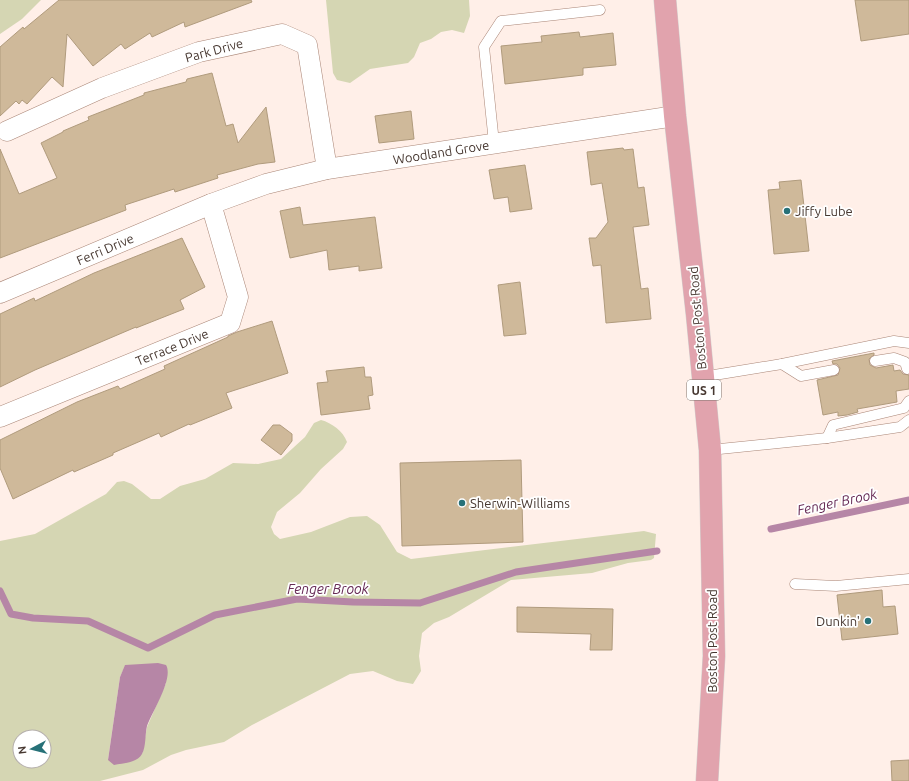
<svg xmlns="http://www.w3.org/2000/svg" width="909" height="781" font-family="Ubuntu,sans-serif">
  <rect width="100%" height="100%" fill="#ffefe8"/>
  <g fill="#d5d6b3" fill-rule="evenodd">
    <path d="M0 0H41L22 19 0 34Z"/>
    <path d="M326 0H469L470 16 464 33 452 30 441 32 431 39 420 43 414 57 408 63 370 69 350 83 337 80 333 73Z"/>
    <path d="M321 420C332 423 343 431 347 442L343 449 321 469 300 493 277 512 271 527 274 534 280 539 311 532 350 517 367 516 380 525 397 552 411 559 644 531 656 534 654 558 651 560 628 563 592 573 511 580 449 617 434 623 422 633 419 656 421 671 413 684 397 681 373 671 350 674 252 725 224 742 186 750 171 755 143 770 100 781H0V541L35 534 106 494 117 482 124 481 132 484 151 499H160L180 486 205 479 233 463 258 464 281 459 305 437 314 423ZM125 666 166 683 147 727 142 754 108 760 120 677ZM20 737H44V761H20Z"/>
  </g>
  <path fill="#b686a6" d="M158 663 166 665C174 678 152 712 147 726 145 734 146 747 142 754 137 763 123 763 114 765L108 760 120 677 125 665Z"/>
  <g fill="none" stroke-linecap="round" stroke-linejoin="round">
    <g stroke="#b686a6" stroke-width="7">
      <path d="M771 529 909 500"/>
      <path d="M0 591 11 614 33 618 88 621 148 648 215 615 297 599 353 602 420 603 516 572 657 551"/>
    </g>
  </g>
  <g fill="#cfb99a" stroke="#b09b7d">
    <path d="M59 0H251L252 2 185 27 184 22 152 37 150 33 125 49 121 44 93 66 67 34 63 87 52 77 27 104 22 100 19 104 16 101 0 116V47L23 27 24 29Z"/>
    <path d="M855 0H909V34L861 41Z"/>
    <path d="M579 32 580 37 613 33 616 65 583 68V75L505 84 501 46 542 42 541 36Z"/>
    <path d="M212 73 226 126 233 124 238 143 266 107 275 162 258 164 217 175 218 178 175 192 174 189 125 205 126 210 0 258V149L19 194 57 178 41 143 63 132V131L89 120 88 117 144 95V93L186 82 187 79Z"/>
    <path d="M411 111 414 139 379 143 375 116Z"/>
    <path d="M623 148 624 150 633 149 638 188 644 187 649 225 633 227 641 289 648 288 651 319 606 323 601 265 593 266 589 238H596L608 222 602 183 591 185 587 152Z"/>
    <path d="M525 165 532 209 510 212 508 197 494 199 489 170Z"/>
    <path d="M801 180 809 251 774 254 768 190 780 189 779 182Z"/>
    <path d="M300 207 303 225 375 217 382 268 359 271V266L329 270 327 250 290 258 280 211Z"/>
    <path d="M182 238 205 287 180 300 184 309 136 328V327L35 370 0 387V314L34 298 35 301 94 273Z"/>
    <path d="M520 282 526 334 504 336 498 285Z"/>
    <path d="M272 321 288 373 226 393 232 408 190 425 189 424 161 437 159 433 113 453V455L74 472 73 470 13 499 0 468V440L77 402 118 386 120 389 165 369 164 366 228 337V336L237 332Z"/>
    <path d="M874 353V355L869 359 870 365 876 368 893 365 894 371 900 370 903 374 909 375V389L896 391 897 402 857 409 858 412 847 415 838 416V412L823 415 817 380 838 375 840 368 837 364H833L832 361Z"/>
    <path d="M364 367 365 377H371L373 395 368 396 370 409 321 415 317 383 328 382 326 371Z"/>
    <path d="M273 425H280L292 434V441L281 455 261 440Z"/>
    <path d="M521 460 523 542 402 546 400 463Z"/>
    <path d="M882 590 883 607 895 606 898 634 842 640 837 595Z"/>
    <path d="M517 607 613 609 612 650H590L591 634 517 632Z"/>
    <path d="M909 760V781H892L891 761Z"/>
  </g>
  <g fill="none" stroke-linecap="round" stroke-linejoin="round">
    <defs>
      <g id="lane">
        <path d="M494 143 484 47 501 21 600 10"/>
        <path d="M875 361 894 358 905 362 907 369"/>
        <path d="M782 364 801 376 834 370"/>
        <path d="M702 377 782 364 894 341 909 343"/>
        <path d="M827 438 833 425 904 408 909 401"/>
        <path d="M710 450 827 438 900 427 909 420"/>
        <path d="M795 584 836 586 909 579"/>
      </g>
      <g id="street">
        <path d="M7 131 102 88 199 52 282 34 307 45 327 169"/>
        <path d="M0 293 211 204 266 184 327 169 675 116"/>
        <path d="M0 417 230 323 238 297 211 204"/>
      </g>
      <path id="primary" d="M665 0 675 116 697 314 710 450 714 656 707 781"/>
    </defs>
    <use href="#lane" stroke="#aa8677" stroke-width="11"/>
    <use href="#street" stroke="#aa8677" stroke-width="21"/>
    <use href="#primary" stroke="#d3cfce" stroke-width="23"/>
    <use href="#lane" stroke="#fff" stroke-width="10"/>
    <use href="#street" stroke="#fff" stroke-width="20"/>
    <use href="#primary" stroke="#e1a3ad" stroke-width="22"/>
  </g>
  <g fill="#277178" stroke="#fff" stroke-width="1.5">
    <circle cx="787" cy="211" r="4"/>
    <circle cx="462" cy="503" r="4"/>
    <circle cx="868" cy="621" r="4"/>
  </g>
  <g text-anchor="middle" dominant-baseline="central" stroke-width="3.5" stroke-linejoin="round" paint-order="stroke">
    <rect fill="#fff" stroke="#7e746f" stroke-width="1" x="687" y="380" width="34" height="20" rx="3"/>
    <g font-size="12" font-weight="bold" fill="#473831">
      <text x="704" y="390">US 1</text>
    </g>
    <g font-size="13" fill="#473831" stroke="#fff">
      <text transform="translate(214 50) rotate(-15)">Park Drive</text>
      <text transform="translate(441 152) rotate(-9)">Woodland Grove</text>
      <text transform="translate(105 249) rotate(-23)">Ferri Drive</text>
      <text transform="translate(697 318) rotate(-95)">Boston Post Road</text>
      <text transform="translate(172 347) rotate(-22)">Terrace Drive</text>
      <text transform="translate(712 641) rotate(-90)">Boston Post Road</text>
    </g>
    <g font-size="13" fill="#473831" stroke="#fff" text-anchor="start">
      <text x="795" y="211">Jiffy Lube</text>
      <text x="470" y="503">Sherwin-Williams</text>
      <text x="860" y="621" text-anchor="end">Dunkin'</text>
    </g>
    <g font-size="14" font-style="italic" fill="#672b56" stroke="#fff">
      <text transform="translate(837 502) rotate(-12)">Fenger Brook</text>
      <text x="328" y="589">Fenger Brook</text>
    </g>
  </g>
  <g transform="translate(32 749) rotate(263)"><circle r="19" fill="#ffffff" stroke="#b5afad"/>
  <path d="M0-3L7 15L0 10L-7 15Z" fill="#277178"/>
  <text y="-6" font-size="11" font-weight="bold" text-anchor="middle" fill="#473831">N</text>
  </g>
</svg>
